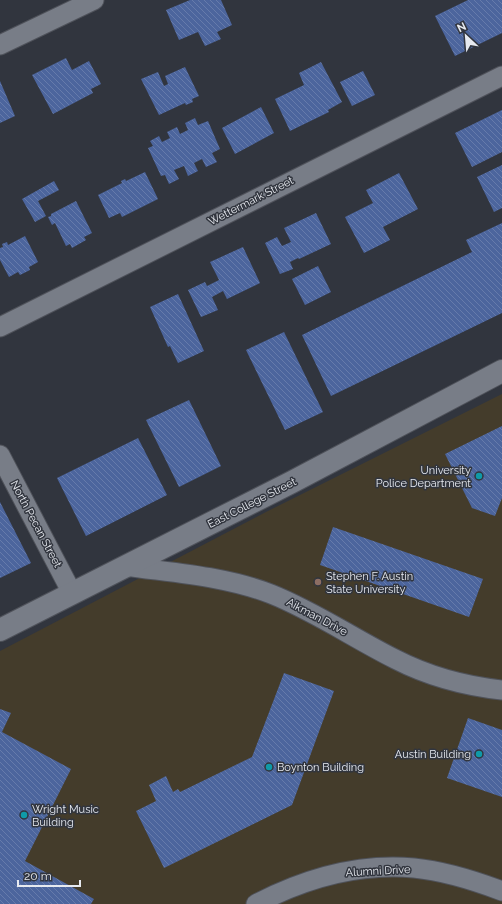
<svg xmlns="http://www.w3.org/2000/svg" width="502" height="904" font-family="Raleway,sans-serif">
  <defs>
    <pattern id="building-back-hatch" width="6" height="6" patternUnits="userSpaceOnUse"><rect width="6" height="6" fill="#4c659d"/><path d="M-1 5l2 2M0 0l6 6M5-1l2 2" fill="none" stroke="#667bab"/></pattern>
  </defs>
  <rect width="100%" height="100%" fill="#31353e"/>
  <path fill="#443c2b" d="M502 394V904H0V651L266 512Z"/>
  <g fill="url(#building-back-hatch)">
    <path d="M190 0H221L232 25 217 32 221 39 205 46 198 32 179 40 166 10Z"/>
    <path d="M468 0H502V33L455 56 435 16Z"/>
    <path d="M66 58 72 70 89 61 101 84 91 89 93 93 53 114 32 75Z"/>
    <path d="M321 62 342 102 328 110 329 112 290 131 275 99 304 85 299 73Z"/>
    <path d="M185 67 199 96 192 99 193 102 186 105 185 103 159 115 141 79 158 72 164 86 168 84 165 76Z"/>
    <path d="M363 71 375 95 352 106 340 82Z"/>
    <path d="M0 81 15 116 0 123Z"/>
    <path d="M261 107 274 133 235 154 222 128Z"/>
    <path d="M502 110V152L472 167 455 133Z"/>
    <path d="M195 118 198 125 208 121 220 149 212 153 217 162 206 167 202 159 194 163 198 171 188 176 184 166 174 170 179 179 169 184 165 175 161 176 148 148 153 146 150 141 159 136 162 142 170 138 167 132 177 127 180 134 188 130 185 123Z"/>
    <path d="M502 165V208L494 212 477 177Z"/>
    <path d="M145 172 158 199 122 217 120 213 109 218 98 195 122 183 121 181 125 179 126 181Z"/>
    <path d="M399 173 418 209 383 227 390 240 364 253 345 217 373 203 366 190Z"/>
    <path d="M54 181 59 190 38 201 46 216 35 222 22 199Z"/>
    <path d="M76 201 92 233 84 237 86 240 72 248 70 244 66 246 55 223 52 225 48 217 51 216V214Z"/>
    <path d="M316 213 331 244 299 259 298 258 290 262 293 269 280 274 265 243 277 237 282 246 291 242 284 228Z"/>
    <path d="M502 223V313L331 396 302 335 472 252 466 240Z"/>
    <path d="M25 236 38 262 29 267 30 270 20 275 18 272 9 277 0 260V248L3 247 2 244 7 242 8 245Z"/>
    <path d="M243 247 260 283 227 299 223 291 212 297 218 310 201 317 188 290 205 282 207 286 219 280 210 262Z"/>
    <path d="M318 266 331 292 305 305 292 279Z"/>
    <path d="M178 294 204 351 178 363 170 346 168 347 150 307Z"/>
    <path d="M284 332 323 412 285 430 246 350Z"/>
    <path d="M189 400 221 466 179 487 146 420Z"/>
    <path d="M502 426V498L495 516 472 508 445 454Z"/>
    <path d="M138 438 167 495 86 536 57 478Z"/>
    <path d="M0 502 31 563 0 578Z"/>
    <path d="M333 527 483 579 469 617 320 565Z"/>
    <path d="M284 673 334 691 292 805 164 868 136 811 156 801 149 785 166 776 173 792 178 789 180 792 252 757Z"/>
    <path d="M0 709 11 713 2 732 71 769 25 861 94 899 91 904H0Z"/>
    <path d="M468 718 502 730V797L447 778Z"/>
  </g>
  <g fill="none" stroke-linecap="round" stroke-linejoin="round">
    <defs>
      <g id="street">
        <path d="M0 45 94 0"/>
        <path d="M0 327 502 76"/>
        <path d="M0 455 72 593"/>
        <path d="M125 566C174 573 225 576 271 594 314 611 353 638 395 659 428 676 465 686 502 690"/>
        <path d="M256 904C304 879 359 863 414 868 444 871 473 880 502 891"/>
      </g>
      <path id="secondary" d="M0 630 292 482 502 371"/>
    </defs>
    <use href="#street" stroke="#4f525a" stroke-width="21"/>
    <use href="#secondary" stroke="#4f525a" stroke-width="24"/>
    <use href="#street" stroke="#787d87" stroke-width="19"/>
    <use href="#secondary" stroke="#787d87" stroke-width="22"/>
  </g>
  <g fill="#0f9aa8" stroke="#31353e" stroke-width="1.5">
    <circle cx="479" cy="476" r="4"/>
    <circle cx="479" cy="754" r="4"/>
    <circle cx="269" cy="767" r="4"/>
    <circle cx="24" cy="815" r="4"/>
  </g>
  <circle fill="#8d6e63" stroke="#31353e" stroke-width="1.5" cx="318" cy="582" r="4"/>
  <g text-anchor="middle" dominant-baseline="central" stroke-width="3" stroke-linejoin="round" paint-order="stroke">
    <g font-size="11" fill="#e7eaf0" stroke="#31353e">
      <text transform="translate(251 201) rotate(-27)">Wettermark Street</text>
      <text transform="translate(252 503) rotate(-27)">East College Street</text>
      <text transform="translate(36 524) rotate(62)">North Pecan Street</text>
      <text transform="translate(317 617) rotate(28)">Aikman Drive</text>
      <text transform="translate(378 871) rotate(-3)">Alumni Drive</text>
    </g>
    <g font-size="11" fill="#e7eaf0" stroke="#31353e" text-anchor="start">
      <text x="471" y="470" text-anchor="end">University<tspan x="471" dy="13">Police Department</tspan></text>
      <text x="326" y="576">Stephen F. Austin<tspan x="326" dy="13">State University</tspan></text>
      <text x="471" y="754" text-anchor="end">Austin Building</text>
      <text x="277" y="767">Boynton Building</text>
      <text x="32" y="809">Wright Music<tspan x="32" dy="13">Building</tspan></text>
    </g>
  </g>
  <g transform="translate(466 36) rotate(334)" stroke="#31353e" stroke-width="3" paint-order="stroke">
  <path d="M0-3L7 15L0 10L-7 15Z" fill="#e7eaf0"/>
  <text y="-6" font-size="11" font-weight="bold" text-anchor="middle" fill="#e7eaf0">N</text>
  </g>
  <path d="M18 880v6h62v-6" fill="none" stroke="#e7eaf0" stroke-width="2"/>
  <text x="24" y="880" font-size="12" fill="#e7eaf0" stroke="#31353e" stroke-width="3" paint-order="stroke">20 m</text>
</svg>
